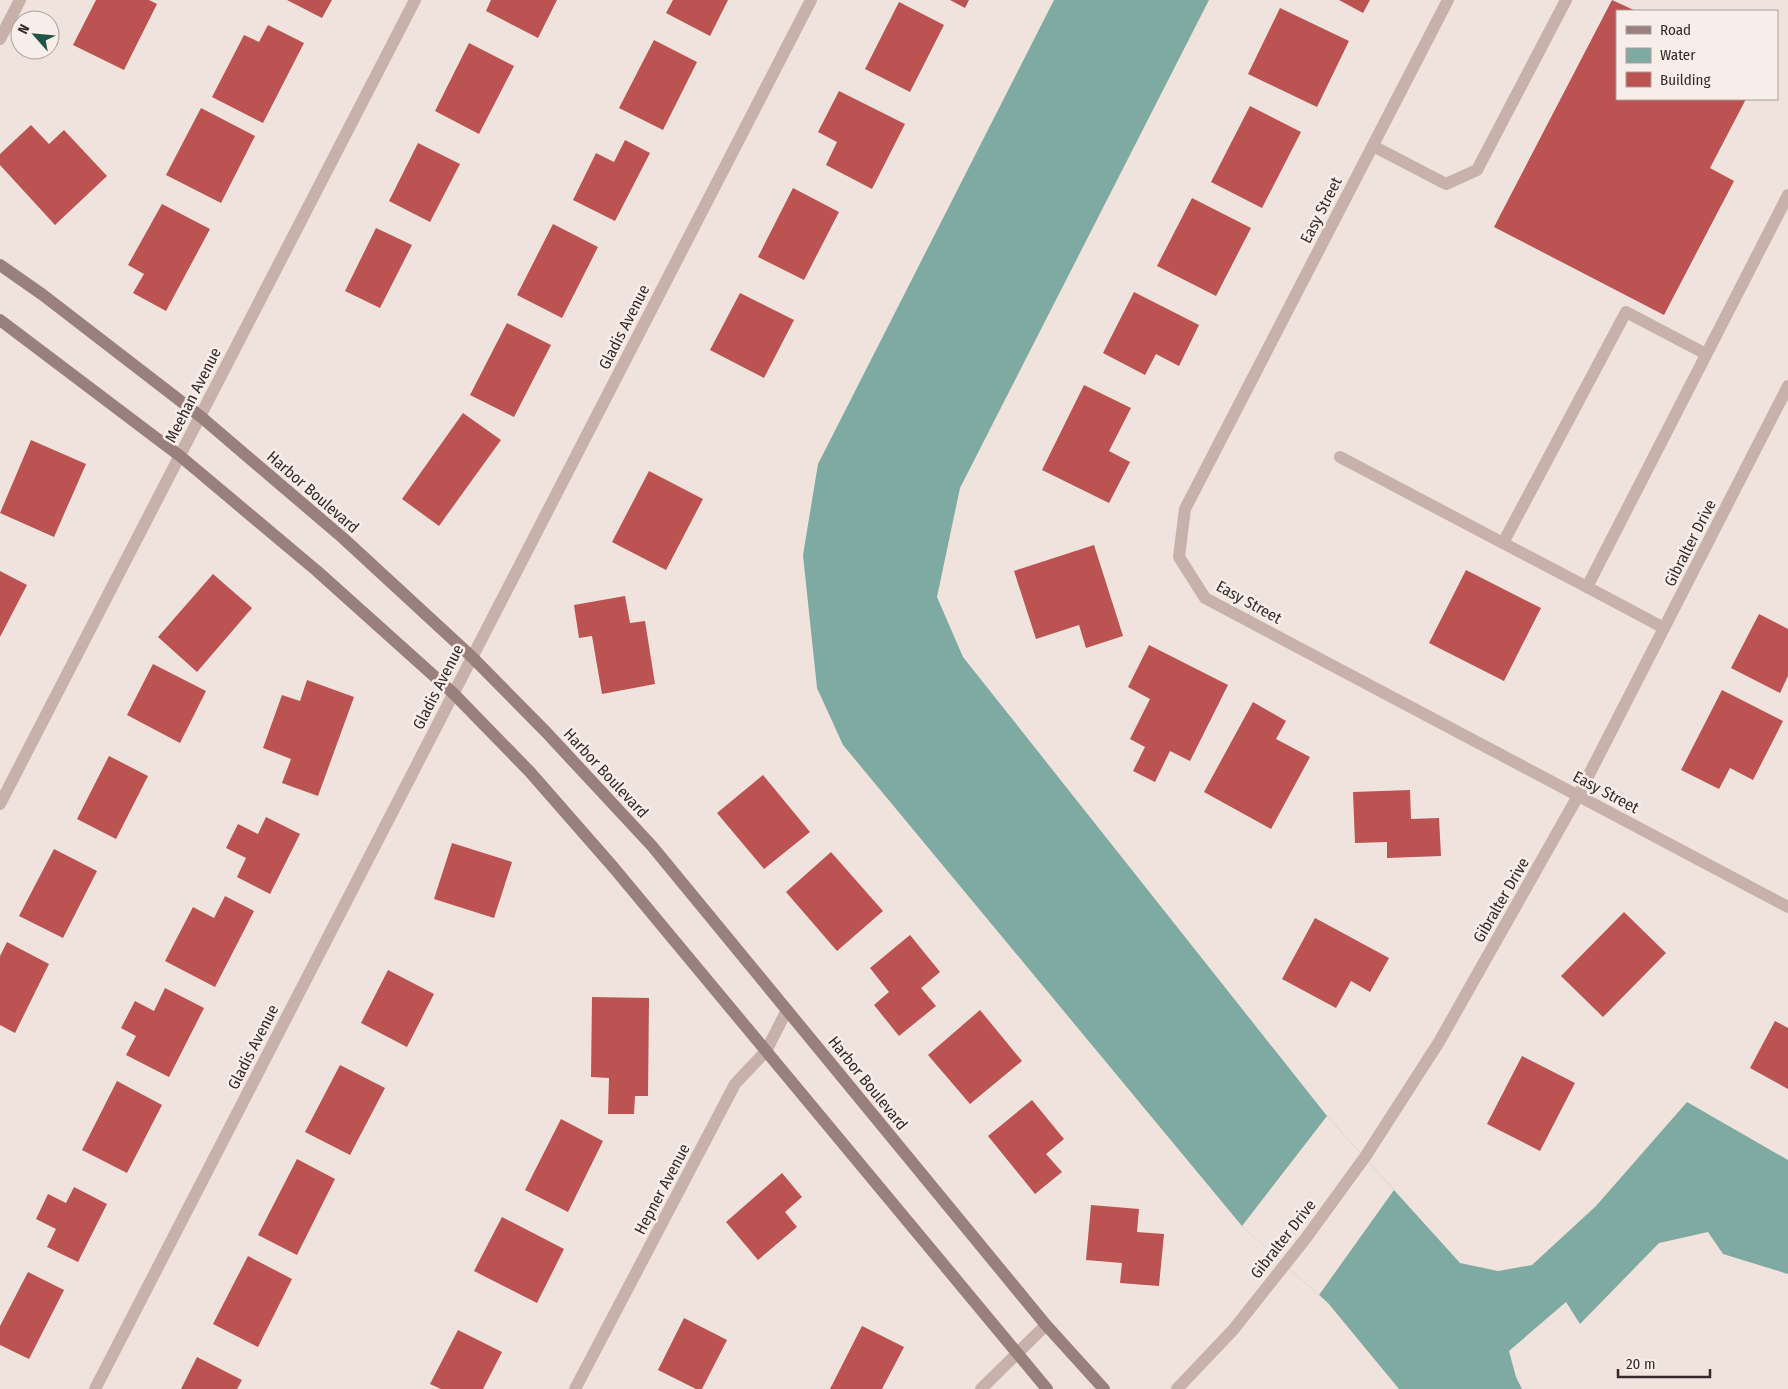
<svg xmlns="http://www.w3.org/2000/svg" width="1788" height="1389" font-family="'Fira Sans Condensed',sans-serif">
  <rect width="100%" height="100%" fill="#f0e3dd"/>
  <path fill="#7faaa2" d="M1054 0H1209L960 488 937 597 963 657 1327 1116 1460 1263 1498 1271 1532 1265 1596 1206 1687 1102 1788 1160V1274L1723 1254 1708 1232 1659 1243 1580 1324 1566 1302 1509 1351 1516 1377 1522 1389H1399L1328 1303 1242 1226 843 745 817 688 803 555 818 464Z"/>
  <path fill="#f0e3dd" d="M1327 1116 1394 1190 1319 1295 1242 1226Z"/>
  <g fill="#ba5351">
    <path d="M96 0H149L157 4 124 70 73 45Z"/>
    <path d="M287 0H332L322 18Z"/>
    <path d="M491 0H557L538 38 486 11Z"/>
    <path d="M673 0H728L710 36 666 13Z"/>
    <path d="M950 0H969L965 8Z"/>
    <path d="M1339 0H1370L1363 13Z"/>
    <path d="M1612 0 1636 11H1617V99H1746L1710 168 1734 181 1664 315 1494 227Z"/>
    <path d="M899 2 944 25 910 92 865 69Z"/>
    <path d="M1280 8 1349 41 1317 107 1248 74Z"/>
    <path d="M268 25 304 43 263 123 212 97 244 35 259 42Z"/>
    <path d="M654 40 697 62 663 130 619 108Z"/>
    <path d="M469 43 514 66 479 134 435 111Z"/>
    <path d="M839 91 905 124 872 189 826 165 837 142 818 132Z"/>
    <path d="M1250 106 1301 132 1262 208 1211 182Z"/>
    <path d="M201 108 255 136 221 203 166 175Z"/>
    <path d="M31 125 49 144 64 130 107 176 55 225 0 165V154Z"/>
    <path d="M625 140 650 153 615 221 573 200 596 153 614 162Z"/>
    <path d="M418 143 460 164 430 222 389 201Z"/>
    <path d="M793 188 839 212 804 280 758 257Z"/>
    <path d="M1192 198 1251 228 1216 296 1157 266Z"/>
    <path d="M162 204 210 229 166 311 133 293 144 274 128 265Z"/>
    <path d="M553 224 598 247 562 318 517 295Z"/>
    <path d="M376 228 412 245 380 308 345 291Z"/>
    <path d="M1134 292 1199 325 1179 366 1156 354 1145 375 1103 353Z"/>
    <path d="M740 293 794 320 764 378 710 350Z"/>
    <path d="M507 323 551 345 514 417 470 395Z"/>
    <path d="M1084 385 1131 408 1109 451 1130 462 1109 503 1042 470Z"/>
    <path d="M463 413 501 440 439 526 402 499Z"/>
    <path d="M31 440 86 464 54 537 0 513Z"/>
    <path d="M649 471 703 499 666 570 612 542Z"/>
    <path d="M1094 545 1123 636 1086 648 1079 625 1036 639 1014 571Z"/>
    <path d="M1466 570 1541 608 1504 681 1429 643Z"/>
    <path d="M0 571 27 585 0 637Z"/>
    <path d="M213 574 252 608 197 672 158 637Z"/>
    <path d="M625 596 630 623 645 621 655 684 602 694 592 636 579 638 574 605Z"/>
    <path d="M1759 614 1788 629V676L1780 693 1731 668Z"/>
    <path d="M1149 645 1228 685 1190 761 1170 751 1155 782 1133 771 1145 747 1130 739 1150 699 1128 687Z"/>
    <path d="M153 664 206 691 180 743 127 715Z"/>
    <path d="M307 680 354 697 318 796 282 783 291 759 263 748 282 695 300 701Z"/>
    <path d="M1722 690 1783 721 1753 780 1730 768 1719 789 1681 770Z"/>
    <path d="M1253 702 1286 721 1276 739 1310 757 1271 829 1204 792Z"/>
    <path d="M109 756 148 776 116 839 77 819Z"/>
    <path d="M763 775 810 832 764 869 717 813Z"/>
    <path d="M1410 790 1411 819 1439 818 1441 856 1387 858V842L1355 843 1353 792Z"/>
    <path d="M266 817 300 834 270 894 237 877 246 858 226 848 238 824 258 834Z"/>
    <path d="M452 843 512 862 494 918 434 899Z"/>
    <path d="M54 849 97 871 63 938 19 916Z"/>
    <path d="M831 852 883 911 837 951 786 892Z"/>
    <path d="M225 896 254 911 215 987 165 961 193 907 214 918Z"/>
    <path d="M1624 912 1666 953 1603 1017 1561 976Z"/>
    <path d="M1315 918 1389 958 1370 992 1351 981 1336 1008 1282 979Z"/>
    <path d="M910 935 940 972 921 988 936 1006 899 1036 874 1005 889 992 870 968Z"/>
    <path d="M7 942 49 964 15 1033 0 1025V956Z"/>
    <path d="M388 970 434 994 407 1047 361 1023Z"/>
    <path d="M165 988 204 1008 169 1077 126 1055 136 1036 121 1028 135 1001 154 1011Z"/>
    <path d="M592 997 649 998 648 1096H635L634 1114H608L609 1078 591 1077Z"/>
    <path d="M980 1010 1022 1061 970 1104 928 1055Z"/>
    <path d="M1775 1021 1788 1028V1089L1750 1068Z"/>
    <path d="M1522 1056 1575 1083 1540 1151 1487 1124Z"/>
    <path d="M340 1065 385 1088 350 1155 305 1132Z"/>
    <path d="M117 1081 162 1105 127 1173 82 1150Z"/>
    <path d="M1032 1100 1064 1139 1046 1154 1062 1172 1035 1194 988 1136Z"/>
    <path d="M561 1119 603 1141 568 1212 525 1190Z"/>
    <path d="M297 1159 335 1179 297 1255 258 1235Z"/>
    <path d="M782 1173 802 1197 785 1212 797 1227 758 1260 726 1222Z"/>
    <path d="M74 1187 107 1204 78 1262 47 1247 56 1229 36 1219 48 1194 66 1203Z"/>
    <path d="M1091 1205 1139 1209 1137 1232 1164 1234 1159 1286 1120 1283 1122 1263 1086 1260Z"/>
    <path d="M502 1217 564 1249 537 1303 474 1271Z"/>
    <path d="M248 1256 292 1279 258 1347 213 1324Z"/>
    <path d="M28 1272 64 1290 29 1359 0 1345V1326Z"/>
    <path d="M684 1318 727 1340 702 1389H696L658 1370Z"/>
    <path d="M862 1326 904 1347 882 1389H830Z"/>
    <path d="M458 1330 502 1352 483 1389H441L430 1384Z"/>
    <path d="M197 1357 242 1380 237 1389H181Z"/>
  </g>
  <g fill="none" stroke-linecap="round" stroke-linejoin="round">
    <g stroke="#c7b1aa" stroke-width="12">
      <path d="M1373 146 1446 184 1477 170 1566 0"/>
      <path d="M1340 457 1503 543"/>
      <path d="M1587 587 1503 543 1626 312 1706 354"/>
      <path d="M1664 628 1587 587 1788 195"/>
    </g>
    <g stroke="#c7b1aa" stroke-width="12">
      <path d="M1448 0 1185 509 1179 557 1205 598 1788 907"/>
      <path d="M0 39 20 0"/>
      <path d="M0 804 415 0"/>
      <path d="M95 1389 811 0"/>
      <path d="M575 1389 735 1084 766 1051 787 1010"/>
      <path d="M981 1389 1046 1325"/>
      <path d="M1177 1389 1233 1330 1306 1238 1365 1157 1439 1042 1578 796 1788 386"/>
    </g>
    <g stroke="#9a807c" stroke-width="12">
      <path d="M0 265 43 295 200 416 343 538 472 657 546 732 652 846 1046 1325 1104 1389"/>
      <path d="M0 320 180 456 317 571 453 693 530 772 614 868 1047 1389"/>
    </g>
  </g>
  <g text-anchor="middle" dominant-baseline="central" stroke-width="5" stroke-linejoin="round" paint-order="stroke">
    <g font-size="16" fill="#352a29" stroke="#f8eee9">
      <text transform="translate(1321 210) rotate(-63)">Easy Street</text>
      <text transform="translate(624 327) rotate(-63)">Gladis Avenue</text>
      <text transform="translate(193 395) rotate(-63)">Meehan Avenue</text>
      <text transform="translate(313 492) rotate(41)">Harbor Boulevard</text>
      <text transform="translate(1690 543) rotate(-63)">Gibralter Drive</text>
      <text transform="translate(1249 602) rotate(29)">Easy Street</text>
      <text transform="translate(438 687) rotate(-63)">Gladis Avenue</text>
      <text transform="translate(606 773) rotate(47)">Harbor Boulevard</text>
      <text transform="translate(1606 792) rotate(28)">Easy Street</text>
      <text transform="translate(1501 900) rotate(-60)">Gibralter Drive</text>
      <text transform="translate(253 1047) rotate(-63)">Gladis Avenue</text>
      <text transform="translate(868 1083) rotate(51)">Harbor Boulevard</text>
      <text transform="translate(662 1189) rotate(-62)">Hepner Avenue</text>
      <text transform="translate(1283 1239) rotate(-52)">Gibralter Drive</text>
    </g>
  </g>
  <rect x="1616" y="10" width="162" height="90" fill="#f8eee9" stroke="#aaa09c"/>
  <rect x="1626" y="26" width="25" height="8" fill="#9a807c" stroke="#aaa09c"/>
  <text x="1660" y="35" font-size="15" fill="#352a29">Road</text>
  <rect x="1626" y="48" width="25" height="15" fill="#7faaa2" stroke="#aaa09c"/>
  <text x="1660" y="60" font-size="15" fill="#352a29">Water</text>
  <rect x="1626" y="72" width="25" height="15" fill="#ba5351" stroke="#aaa09c"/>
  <text x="1660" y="85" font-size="15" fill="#352a29">Building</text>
  <g transform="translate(35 35) rotate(297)"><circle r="24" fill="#f8eee9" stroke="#aaa09c"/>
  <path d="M0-4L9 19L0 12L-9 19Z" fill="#23524b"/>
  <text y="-8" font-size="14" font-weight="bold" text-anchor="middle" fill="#352a29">N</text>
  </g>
  <path d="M1618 1369v8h92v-8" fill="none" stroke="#352a29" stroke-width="2.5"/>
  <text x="1626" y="1369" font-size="15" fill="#352a29" stroke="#f8eee9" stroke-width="4" paint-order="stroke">20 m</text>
</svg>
